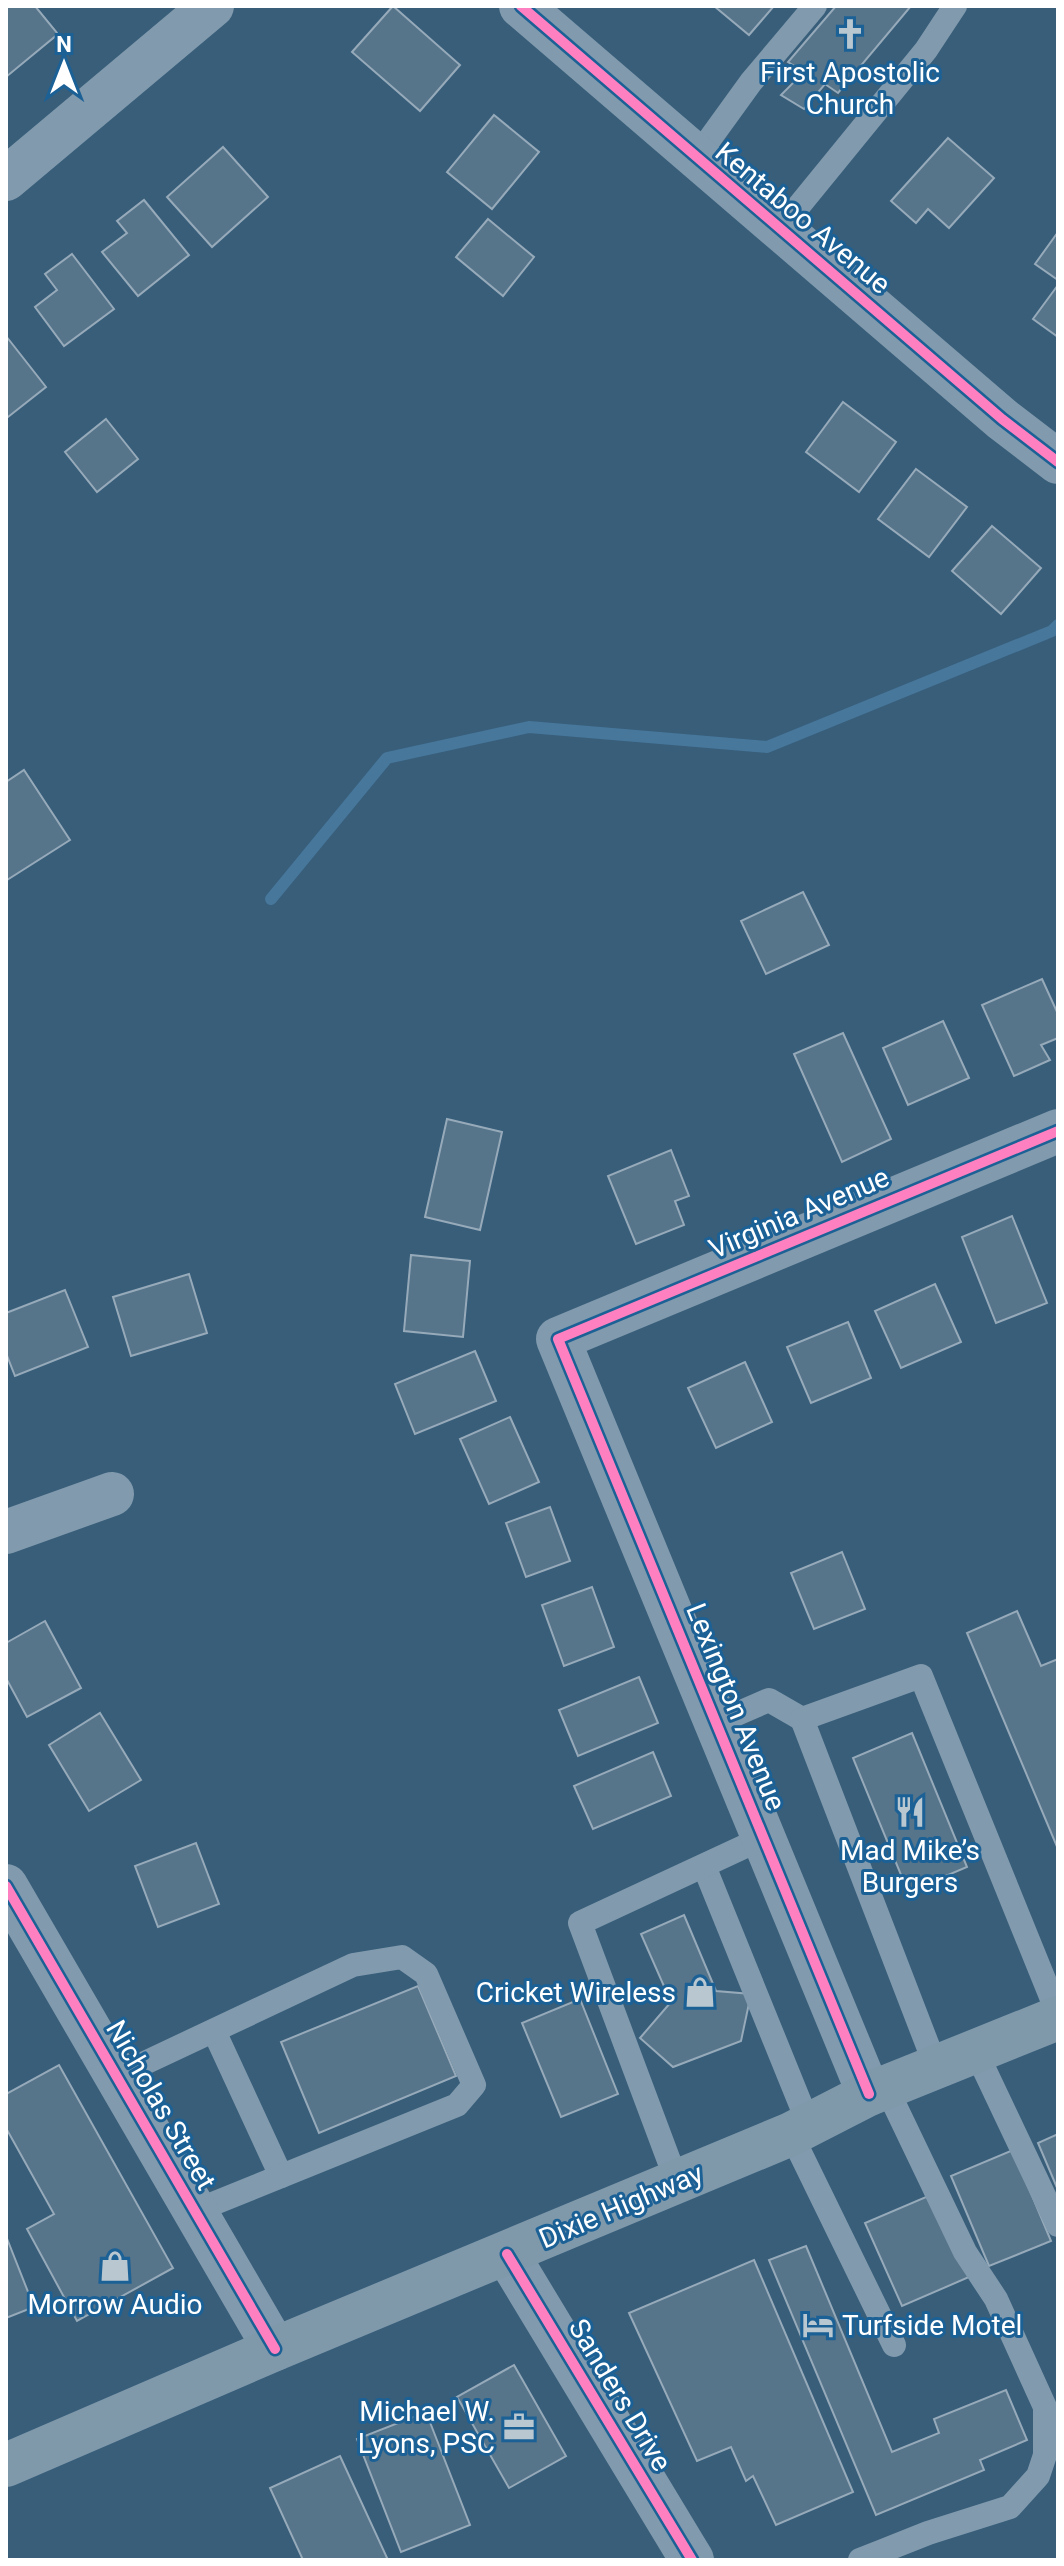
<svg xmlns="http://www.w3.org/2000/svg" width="1064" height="2566" font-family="Roboto,sans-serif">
  <rect width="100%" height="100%" fill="#385e7a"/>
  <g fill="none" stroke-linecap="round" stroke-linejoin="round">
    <path stroke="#47779b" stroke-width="12" d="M271 899 387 758 529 727 767 747 1052 631 1058 625"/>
  </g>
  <g fill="#56748a" stroke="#96aaba" stroke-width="2">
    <path d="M6 6H35L58 34 6 77Z"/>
    <path d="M393 6 460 65 420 111 352 52Z"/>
    <path d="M714 6H774L749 35Z"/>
    <path d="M836 6H911L838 93 825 84 804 109 781 95 804 72 788 62Z"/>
    <path d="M494 115 539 152 492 209 447 172Z"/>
    <path d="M948 138 994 178 949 228 928 209 916 223 891 201Z"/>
    <path d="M223 147 268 197 212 247 167 197Z"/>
    <path d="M144 200 189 255 138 296 102 252 127 233 117 221Z"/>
    <path d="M488 219 534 257 503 296 456 257Z"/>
    <path d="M1058 232V280L1035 264Z"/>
    <path d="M72 254 114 309 64 346 35 307 57 290 45 274Z"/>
    <path d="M1058 285V337L1033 319Z"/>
    <path d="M6 336 46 387 8 417 6 415Z"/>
    <path d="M843 402 896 442 859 492 806 452Z"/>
    <path d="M106 419 138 459 97 492 65 452Z"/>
    <path d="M916 469 967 507 929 557 878 519Z"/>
    <path d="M992 526 1041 568 1001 614 952 571Z"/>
    <path d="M24 770 70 840 7 880 6 782Z"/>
    <path d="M803 892 829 945 766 974 741 921Z"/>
    <path d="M1042 979 1058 1014V1038L1041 1045 1050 1060 1014 1076 982 1005Z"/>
    <path d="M943 1021 969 1078 908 1105 883 1048Z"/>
    <path d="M843 1033 891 1139 842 1162 794 1054Z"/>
    <path d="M447 1119 502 1132 480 1230 425 1217Z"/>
    <path d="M671 1150 689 1196 675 1201 684 1225 636 1244 608 1176Z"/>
    <path d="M1012 1216 1047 1303 996 1323 962 1237Z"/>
    <path d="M411 1255 470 1261 463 1337 404 1331Z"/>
    <path d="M189 1274 207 1333 131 1356 113 1297Z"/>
    <path d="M935 1284 961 1342 901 1368 875 1311Z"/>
    <path d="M65 1290 88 1347 15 1376 6 1353V1313Z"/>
    <path d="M848 1322 871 1378 811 1403 787 1347Z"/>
    <path d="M475 1351 496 1401 415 1434 395 1384Z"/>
    <path d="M745 1362 772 1422 716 1448 688 1388Z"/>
    <path d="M510 1417 539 1482 489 1504 460 1439Z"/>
    <path d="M550 1507 570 1561 526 1577 506 1523Z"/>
    <path d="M842 1552 865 1609 814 1629 791 1573Z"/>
    <path d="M592 1587 614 1647 564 1666 542 1605Z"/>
    <path d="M1017 1611 1041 1666 1058 1659V1849L967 1633Z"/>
    <path d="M45 1621 81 1688 27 1717 6 1678V1643Z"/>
    <path d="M639 1677 658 1723 578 1756 559 1710Z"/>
    <path d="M100 1713 141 1780 89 1811 49 1745Z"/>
    <path d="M912 1733 967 1867 908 1892 853 1758Z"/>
    <path d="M653 1752 671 1796 593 1829 574 1786Z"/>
    <path d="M196 1843 219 1904 158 1927 135 1866Z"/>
    <path d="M684 1915 716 1991 751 1994 741 2041 673 2067 640 2038 671 2002 641 1934Z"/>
    <path d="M418 1986 456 2076 319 2133 281 2042Z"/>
    <path d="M580 1999 618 2094 561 2117 522 2023Z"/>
    <path d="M59 2065 173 2268 77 2321 27 2229 54 2214 6 2128V2094Z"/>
    <path d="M1058 2134V2190L1038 2143Z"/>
    <path d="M1013 2150 1051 2241 989 2266 951 2176Z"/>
    <path d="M933 2194 969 2277 902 2306 865 2223Z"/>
    <path d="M6 2236 34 2307 6 2318Z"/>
    <path d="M806 2246 892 2452 939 2433 934 2419 1006 2390 1027 2440 980 2460 984 2470 876 2515 769 2260Z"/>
    <path d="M754 2260 853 2492 776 2525 753 2476 746 2481 731 2447 697 2461 629 2313Z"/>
    <path d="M514 2365 566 2456 509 2488 457 2397Z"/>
    <path d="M426 2412 470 2525 401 2552 357 2439Z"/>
    <path d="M340 2456 388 2560H303L270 2488Z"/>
  </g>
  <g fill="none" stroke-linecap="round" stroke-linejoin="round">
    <g stroke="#819aad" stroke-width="24">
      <path d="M696 158 751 82 815 6"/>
      <path d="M780 229 926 50 955 6"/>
      <path d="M716 1723 769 1700 802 1719"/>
      <path d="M704 1866 809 2125"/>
      <path d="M214 2031 281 2176"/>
      <path d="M976 2052 1058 2225"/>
      <path d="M936 2067 802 1719 921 1676 1058 2014"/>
      <path d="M117 2076 353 1965 402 1957 426 1974 474 2085 457 2105 195 2211"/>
      <path d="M791 2134 894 2345"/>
      <path d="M677 2182 580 1923 763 1838"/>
      <path d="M860 2560 928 2533 1010 2507 1038 2476 1045 2455V2407L996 2299 965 2252 886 2087"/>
    </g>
    <g stroke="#819aad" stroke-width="44">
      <path d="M521 6 1002 419 1058 462"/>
      <path d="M6 179 212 6"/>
      <path d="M6 1532 112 1494"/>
      <path d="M6 1886 275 2349"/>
      <path d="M869 2094 558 1339 1058 1131"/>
      <path d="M507 2254 692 2560"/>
    </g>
    <path stroke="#7f99ab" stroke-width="44" d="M6 2465 275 2349 791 2134 869 2094 1058 2018"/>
    <defs>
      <g id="cycleway">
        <path d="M521 6 1002 419 1058 462"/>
        <path d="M6 1886 275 2349"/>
        <path d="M869 2094 558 1339 1058 1131"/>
        <path d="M507 2254 692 2560"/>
      </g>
    </defs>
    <use href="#cycleway" stroke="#1c6196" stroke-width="15"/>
    <use href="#cycleway" stroke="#ff80c0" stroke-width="10"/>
  </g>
  <defs>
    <symbol id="church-bare" viewBox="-9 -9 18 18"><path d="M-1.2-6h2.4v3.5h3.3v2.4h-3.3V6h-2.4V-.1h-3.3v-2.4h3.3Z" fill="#b9c7d0" stroke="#1c6196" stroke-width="2.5" paint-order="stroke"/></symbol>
    <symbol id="restaurant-bare" viewBox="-9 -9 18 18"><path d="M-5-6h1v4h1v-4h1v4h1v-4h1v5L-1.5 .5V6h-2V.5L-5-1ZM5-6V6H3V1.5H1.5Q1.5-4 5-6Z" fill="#b9c7d0" stroke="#1c6196" stroke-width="2.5" paint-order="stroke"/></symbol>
    <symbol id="shop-bare" viewBox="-9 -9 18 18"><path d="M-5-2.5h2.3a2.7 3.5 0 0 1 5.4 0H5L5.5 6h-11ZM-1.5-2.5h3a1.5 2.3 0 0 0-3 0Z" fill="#b9c7d0" stroke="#1c6196" stroke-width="2.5" paint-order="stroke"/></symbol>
    <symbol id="hotel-bare" viewBox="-9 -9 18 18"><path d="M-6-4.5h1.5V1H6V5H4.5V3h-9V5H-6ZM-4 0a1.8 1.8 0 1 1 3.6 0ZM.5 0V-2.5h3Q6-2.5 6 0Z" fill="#b9c7d0" stroke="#1c6196" stroke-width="2.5" paint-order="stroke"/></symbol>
    <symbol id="office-bare" viewBox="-9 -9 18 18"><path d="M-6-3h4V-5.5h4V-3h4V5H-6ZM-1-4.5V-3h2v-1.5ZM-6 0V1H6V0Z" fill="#b9c7d0" stroke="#1c6196" stroke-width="2.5" paint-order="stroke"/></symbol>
  </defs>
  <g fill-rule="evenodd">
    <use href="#church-bare" x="828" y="12" width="44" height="44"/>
    <use href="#restaurant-bare" x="888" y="1790" width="44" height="44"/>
    <use href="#shop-bare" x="678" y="1970" width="44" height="44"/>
    <use href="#shop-bare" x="93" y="2244" width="44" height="44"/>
    <use href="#hotel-bare" x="796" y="2303" width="44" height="44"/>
    <use href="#office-bare" x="497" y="2405" width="44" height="44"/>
  </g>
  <g text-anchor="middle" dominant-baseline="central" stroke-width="6" stroke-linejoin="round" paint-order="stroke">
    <g font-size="28" fill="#fff" stroke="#1c6196">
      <text x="850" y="72">First Apostolic<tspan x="850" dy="32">Church</tspan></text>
      <text x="910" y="1850">Mad Mike’s<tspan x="910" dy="32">Burgers</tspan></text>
      <text x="676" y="1992" text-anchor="end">Cricket Wireless</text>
      <text x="115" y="2304">Morrow Audio</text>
      <text x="842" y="2325" text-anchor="start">Turfside Motel</text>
      <text x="495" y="2411" text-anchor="end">Michael W.<tspan x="495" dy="32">Lyons, PSC</tspan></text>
    </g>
    <g font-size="28" fill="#fff" stroke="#1c6196">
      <text transform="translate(803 218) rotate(40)">Kentaboo Avenue</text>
      <text transform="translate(799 1213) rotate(-23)">Virginia Avenue</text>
      <text transform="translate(736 1707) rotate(68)">Lexington Avenue</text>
      <text transform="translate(161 2105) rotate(60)">Nicholas Street</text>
      <text transform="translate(621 2206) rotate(-23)">Dixie Highway</text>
      <text transform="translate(620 2395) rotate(59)">Sanders Drive</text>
    </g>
  </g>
  <rect width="1064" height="2566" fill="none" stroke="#ffffff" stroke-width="16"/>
  <g transform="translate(64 64)" stroke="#1c6196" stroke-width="6" paint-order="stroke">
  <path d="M0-6L14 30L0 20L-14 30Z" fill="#ffffff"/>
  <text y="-12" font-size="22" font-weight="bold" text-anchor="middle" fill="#ffffff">N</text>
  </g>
</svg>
